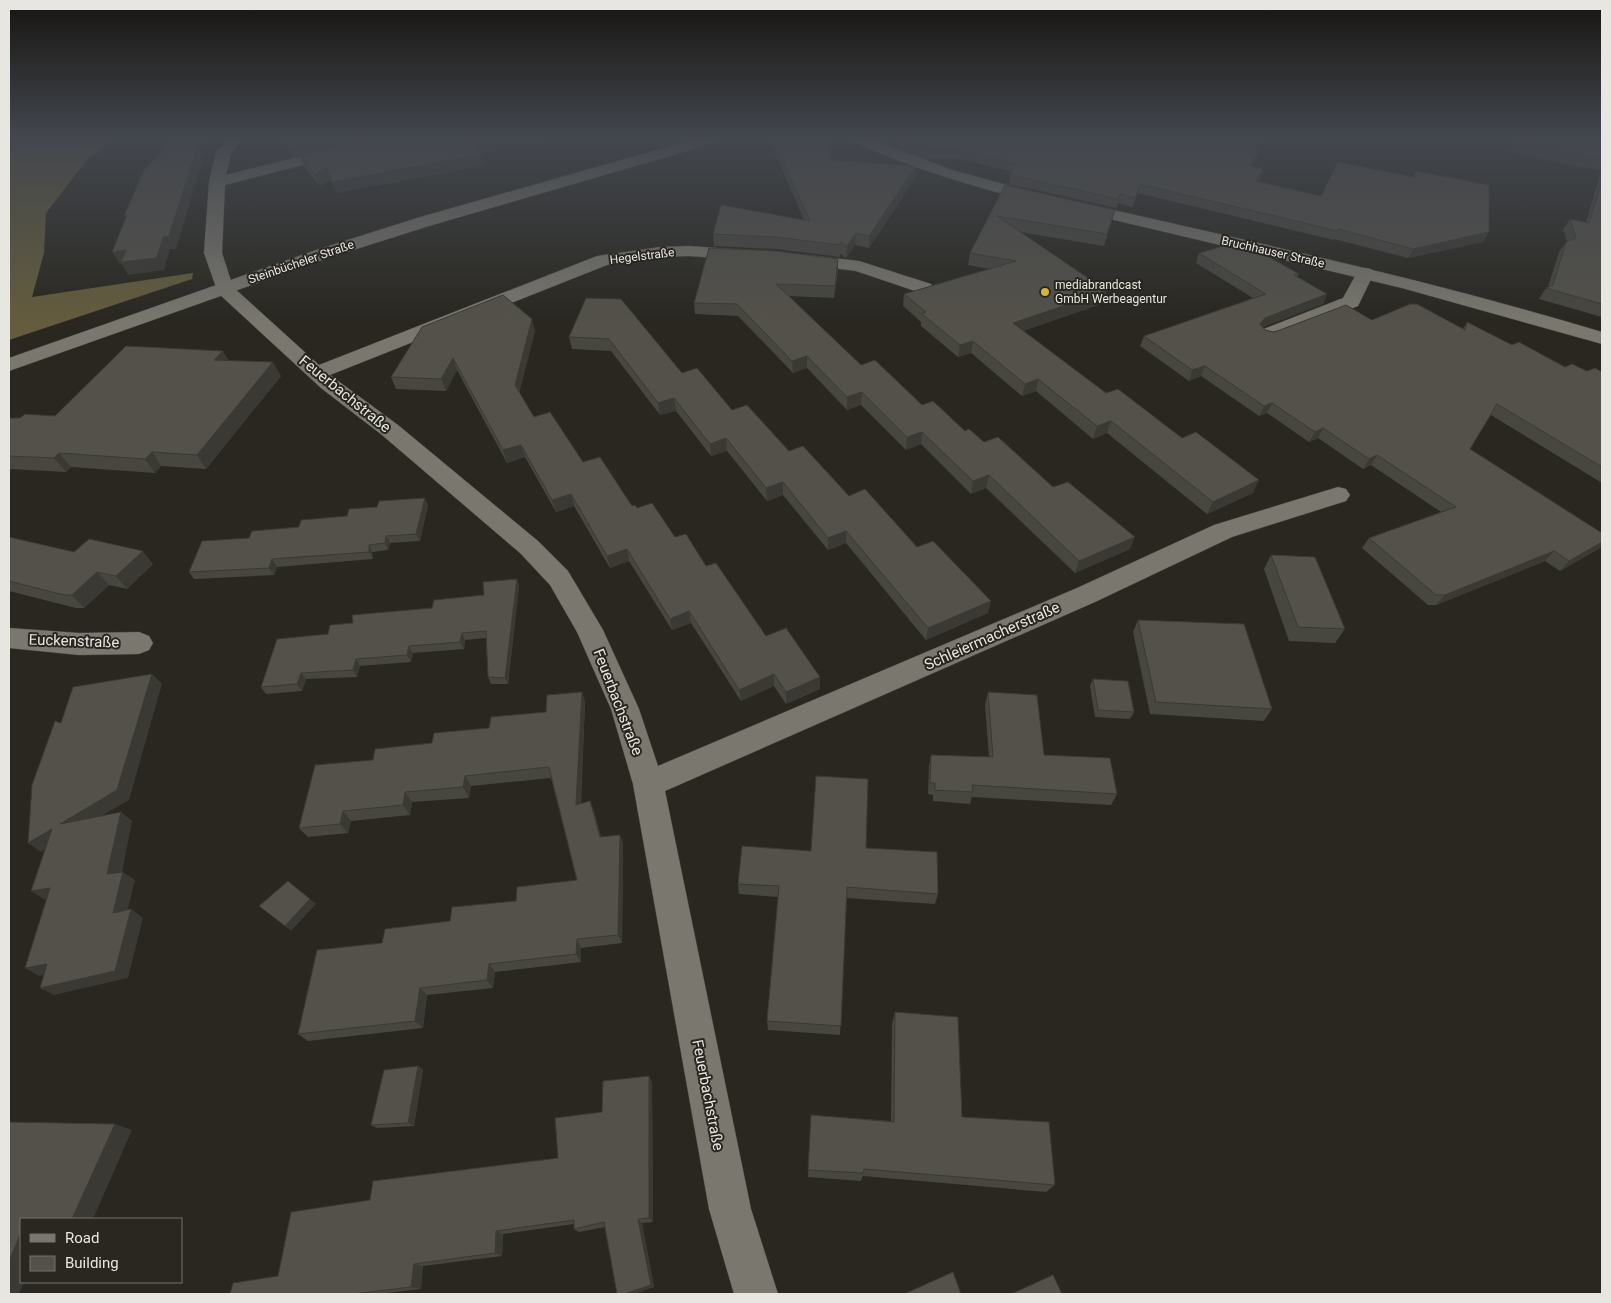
<svg xmlns="http://www.w3.org/2000/svg" width="1611" height="1303" font-family="Roboto,sans-serif">
  <rect width="100%" height="100%" fill="#292720"/>
  <path fill="#645c3d" d="M9 139H116L86 161 46 213 44 253 32 297 193 273 192 279 9 340Z"/>
  <g fill="none" stroke-linecap="round" stroke-linejoin="round">
    <defs>
      <g id="minor">
        <path d="M227 139H243L231 153 226 175 369 139H395L393 142 225 185 222 253 233 287 319 365 597 256 660 247 689 246 745 250 751 251 754 255 751 259 745 260 689 256 660 257 607 265 330 375 398 425 538 541 568 571 603 630 639 709 658 766 1077 588 1214 525 1338 487 1346 489 1350 495 1346 501 1232 537 1095 602 665 791 751 1209 778 1294H734L709 1209 633 784 611 709 577 632 550 585 520 553 382 435 321 388 218 293 204 253 209 182 216 152Z"/>
        <path d="M800 254 859 261 931 284 933 288 931 292 924 294 856 271 794 263 791 259 794 255Z"/>
        <path d="M1365 268 1371 269 1374 273 1358 306 1275 338 1268 340 1261 338 1258 334 1261 330 1343 298 1359 269Z"/>
        <path d="M9 628 79 633 139 632 149 636 153 643 149 650 139 654 79 655 9 648Z"/>
      </g>
      <g id="tertiary">
        <path d="M695 139H720L718 142 429 226 325 259 9 371V358L313 251 417 218Z"/>
        <path d="M851 139H871L952 170 1044 195 1046 198 1044 201 1038 203C974 187 913 169 853 142Z"/>
        <path d="M1078 202C1254 242 1430 280 1602 332V344L1402 288 1072 210 1070 207 1072 204Z"/>
      </g>
    </defs>
    <use href="#minor" stroke="#45433e" stroke-width="1"/>
    <use href="#tertiary" stroke="#45433e" stroke-width="1"/>
    <use href="#minor" fill="#79776e" fill-rule="evenodd"/>
    <use href="#tertiary" fill="#79776e" fill-rule="evenodd"/>
  </g>
  <g fill="#47463f">
    <path d="M282 139H360L295 156Z"/>
    <path d="M363 139H556L481 154 485 165 337 193 331 179 320 186 304 167 300 155Z"/>
    <path d="M771 139H826L831 160 916 166 915 178 869 248 855 245 846 258 840 254V257L776 249 714 246 713 234 804 220 772 146Z"/>
    <path d="M894 139H1263L1257 148V158L1252 166 1260 178 1258 181 1321 196 1413 177 1416 171 1483 242 1408 258 1334 239V240L1142 194H1138L1132 207 1118 203 1116 208 1009 184 1010 175 1012 172 961 159H923L898 148Z"/>
    <path d="M1516 139H1602V317L1539 299 1546 288 1548 287 1559 252 1567 241 1563 230 1570 219 1586 222 1601 171 1510 152Z"/>
    <path d="M1005 185 1115 210 1104 246 1020 232 1104 303 1023 331 1106 393 1253 493 1207 514 1107 433 1093 439 1036 391 1022 396 971 353 958 357 921 326V322L903 306 904 294 990 269 968 265 970 253Z"/>
    <path d="M1199 253 1299 274 1297 277 1327 294 1323 304 1263 327 1265 330 1273 332 1372 320 1463 329 1467 322 1512 345 1565 367 1587 371 1602 372V483L1491 415 1470 449 1602 533V546L1600 548 1560 571 1545 561 1436 605H1428L1362 548 1369 538 1441 512 1371 465 1363 469 1318 438 1309 442 1267 413 1259 416 1201 376 1189 381 1140 346 1144 336 1253 298 1196 263Z"/>
    <path d="M838 259V271L834 298 789 296 861 365 922 405 965 431 1053 487 1130 549 1075 573 986 488 971 494 921 444 906 450 861 405 847 410 807 368 793 373 738 316 695 314 694 303Z"/>
    <path d="M586 298 682 373 732 410 789 451 917 547 988 613 926 640 846 543 828 550 783 495 767 501 727 451 711 456 676 411 660 415 611 351 572 349 569 337Z"/>
    <path d="M535 331 519 393 534 417 632 506 637 508 675 537 706 566 766 636 820 689 786 704 774 686 741 701 691 623 672 630 629 561 610 568 574 506 556 512 525 457 507 463 457 370 446 391 396 389 391 377Z"/>
    <path d="M229 361 281 376 206 469 161 466 155 473 71 467 66 472 9 469V418H20L55 416Z"/>
    <path d="M428 505 420 541 390 543 388 550 372 552 373 559 277 567 274 575 194 579 189 572 249 538 347 516Z"/>
    <path d="M9 537 74 552 153 564 127 589 109 585 84 608H76L9 591Z"/>
    <path d="M1271 555 1345 629 1335 643 1289 641 1264 569Z"/>
    <path d="M517 579 519 586 508 684H491L488 677 486 638 465 640 464 649 413 653 411 662 360 666 357 677 306 679 302 691 266 694 261 687 328 634 353 623 432 608 484 595Z"/>
    <path d="M1138 620 1272 709 1264 721 1150 714 1133 632Z"/>
    <path d="M1093 679 1134 712 1130 719 1095 717 1090 686Z"/>
    <path d="M582 692 585 702 581 804 590 801 594 811 601 837 620 835 623 844 622 943 581 948V962L495 972 493 988 427 995 423 1028 308 1041 298 1034 382 943 516 901 577 880 551 778 471 786 469 798 412 802 410 815 351 821 348 833 308 837 299 828 373 760 546 712Z"/>
    <path d="M988 692 1044 755 1117 794 1111 805 972 797 970 804 933 801V795L928 794 929 766 931 755 989 757 985 705Z"/>
    <path d="M866 848 938 894 935 904 846 898 840 1035 768 1030 767 1021 778 897 739 894 738 884 811 851Z"/>
    <path d="M895 1012 962 1117 1055 1185 1046 1192 863 1176 861 1181 808 1177 811 1115 891 1121 892 1024Z"/>
    <path d="M418 1066 423 1070 414 1126 377 1128 371 1125Z"/>
    <path d="M652 1082 653 1222 642 1223 654 1287 634 1294H617L605 1227 579 1232 574 1229V1224L503 1234 502 1256 423 1266 421 1289 378 1294H230L278 1276 370 1200 558 1158 602 1112Z"/>
  </g>
  <g fill="#3a3933">
    <path d="M200 139H209L176 249H170L164 270 128 275 122 264H120L112 252 163 237Z"/>
    <path d="M311 139H360L295 156 290 144Z"/>
    <path d="M496 139H556L474 155 471 144Z"/>
    <path d="M1260 139H1263L1251 156 1254 147Z"/>
    <path d="M1260 149 1257 158 1246 175 1250 166Z"/>
    <path d="M482 154 485 165 337 193 332 182Z"/>
    <path d="M916 166 915 178 869 248V236Z"/>
    <path d="M327 167 331 178 320 186 315 174Z"/>
    <path d="M1263 169 1260 178 1252 190 1255 181Z"/>
    <path d="M1140 185 1138 194 1132 207 1135 198Z"/>
    <path d="M1489 232 1483 242 1408 258 1413 249Z"/>
    <path d="M856 233 855 245 846 258 847 246Z"/>
    <path d="M838 259V271L834 298 835 286Z"/>
    <path d="M1107 291 1104 303 1011 335 1013 323Z"/>
    <path d="M1327 294 1323 304 1260 328V324L1265 318Z"/>
    <path d="M532 319 535 331 518 397 515 385Z"/>
    <path d="M973 341 971 353 958 357 960 345Z"/>
    <path d="M223 351 231 364 214 360Z"/>
    <path d="M807 356V368L793 373 792 361Z"/>
    <path d="M453 358 457 370 446 391 441 379Z"/>
    <path d="M273 362 281 376 206 469 197 455Z"/>
    <path d="M1205 366 1201 376 1189 381 1192 370Z"/>
    <path d="M1038 379 1036 391 1022 396 1025 384Z"/>
    <path d="M862 392 861 405 847 410V397Z"/>
    <path d="M674 398 676 411 660 415 658 403Z"/>
    <path d="M1272 403 1267 413 1259 416 1264 406Z"/>
    <path d="M1111 421 1107 433 1093 439 1097 426Z"/>
    <path d="M1323 428 1318 438 1309 442 1315 432Z"/>
    <path d="M922 432 921 444 906 450 907 437Z"/>
    <path d="M726 438 727 451 711 456 710 444Z"/>
    <path d="M521 445 525 457 507 463 503 450Z"/>
    <path d="M152 452 161 466 155 473 145 459Z"/>
    <path d="M59 453 71 467 66 472 54 458Z"/>
    <path d="M1377 455 1371 465 1363 469 1369 459Z"/>
    <path d="M989 475 986 488 971 494 973 481Z"/>
    <path d="M1259 480 1253 493 1207 514 1213 502Z"/>
    <path d="M783 482V495L767 501 766 488Z"/>
    <path d="M571 494 574 506 556 512 552 500Z"/>
    <path d="M425 498 428 505 420 541 416 534Z"/>
    <path d="M846 531V543L828 550V538Z"/>
    <path d="M386 536 390 543 388 550 385 543Z"/>
    <path d="M1135 537 1130 549 1075 573 1079 561Z"/>
    <path d="M1602 542V546L1600 548 1560 571 1569 561Z"/>
    <path d="M369 545 372 552 373 559 369 552Z"/>
    <path d="M627 549 629 561 610 568 607 556Z"/>
    <path d="M143 551 153 564 127 589 116 576Z"/>
    <path d="M1554 551 1545 561 1436 605 1445 595Z"/>
    <path d="M272 559 277 567 274 575 269 568Z"/>
    <path d="M97 572 109 585 84 608 72 595Z"/>
    <path d="M517 579 519 586 508 684 505 678Z"/>
    <path d="M991 601 988 613 926 640 928 628Z"/>
    <path d="M689 611 691 623 672 630 670 619Z"/>
    <path d="M462 633 465 640 464 649 460 642Z"/>
    <path d="M409 646 413 653 411 662 407 655Z"/>
    <path d="M356 659 360 666 357 677 353 670Z"/>
    <path d="M301 673 306 679 302 691 297 684Z"/>
    <path d="M152 674 162 684 129 800 72 833 60 824Z"/>
    <path d="M774 674V686L741 701 739 690Z"/>
    <path d="M820 677V689L786 704V692Z"/>
    <path d="M582 692 585 702 580 815 576 805Z"/>
    <path d="M465 776 471 786 469 798 463 787Z"/>
    <path d="M405 792 412 802 410 815 403 805Z"/>
    <path d="M590 801 594 811 604 847 600 837Z"/>
    <path d="M343 811 351 821 348 833 340 824Z"/>
    <path d="M121 812 132 821 120 883 107 874Z"/>
    <path d="M52 829 64 838 41 852 28 843Z"/>
    <path d="M620 835 623 844 622 943 618 935Z"/>
    <path d="M123 872 135 880 125 921 113 913Z"/>
    <path d="M50 888 64 896 45 900 31 891Z"/>
    <path d="M310 899 316 904 291 931 285 926Z"/>
    <path d="M131 909 143 918 128 978 54 995 40 988Z"/>
    <path d="M577 939 581 948V962L576 954Z"/>
    <path d="M47 964 61 971 39 976 25 968Z"/>
    <path d="M489 964 495 972 493 988 487 980Z"/>
    <path d="M420 988 427 995 423 1028 415 1021Z"/>
    <path d="M418 1066 423 1070 414 1126 408 1123Z"/>
    <path d="M649 1076 652 1082 653 1222 649 1218Z"/>
    <path d="M115 1124 132 1130 93 1219H72Z"/>
    <path d="M638 1219 642 1223 654 1287 634 1294H624Z"/>
    <path d="M496 1231 503 1234 502 1256 495 1253Z"/>
    <path d="M21 1232V1282H24L19 1294H9V1262Z"/>
    <path d="M414 1264 423 1266 421 1289 411 1287Z"/>
  </g>
  <g fill="#535149" stroke="#3a3933">
    <path d="M174 139H200L169 236 163 237 157 258 121 262 126 250 112 252 127 215 124 216 144 170Z"/>
    <path d="M286 139H311L290 144Z"/>
    <path d="M363 139H496L471 144 482 154 332 182 327 167 315 174 300 155Z"/>
    <path d="M773 139H826L831 160 916 166 869 236 856 233 847 246 840 242V245L776 237 713 234 721 205 810 221Z"/>
    <path d="M899 139H1218L1230 142 1227 139H1260L1254 147 1260 149 1250 166 1263 169 1255 181 1321 196 1338 162 1414 177 1416 171 1489 185V232L1413 249 1339 229 1338 231 1144 185H1140L1135 198 1120 194 1118 199 1010 175 1016 164 962 150H924Z"/>
    <path d="M1516 139H1602V159L1515 142Z"/>
    <path d="M1602 180V304L1546 288 1553 285 1566 242 1576 238 1570 219 1589 223Z"/>
    <path d="M1005 185 1115 210 1107 234 997 216 1107 291 1013 323 1106 393 1118 389 1182 438 1196 432 1259 480 1213 502 1111 421 1097 426 1038 379 1025 384 973 341 960 345 922 314 926 312 904 294 1016 261 970 253Z"/>
    <path d="M1241 241 1299 274 1294 275 1327 294 1265 318 1260 324 1265 330 1273 332 1280 330 1346 305 1372 320 1410 304H1417L1465 330 1467 322 1512 345 1519 342 1565 367 1572 364 1587 371 1595 368 1602 372V467L1497 404 1470 449 1602 533V542L1569 561 1554 551 1445 595H1436L1369 538 1456 507 1377 455 1369 459 1323 428 1315 432 1272 403 1264 406 1205 366 1192 370 1144 336 1266 294 1199 253Z"/>
    <path d="M709 248 776 251 838 259 835 286 776 284 861 365 875 360 922 405 933 401 965 431 969 429 984 442 998 437 1053 487 1068 482 1135 537 1079 561 989 475 973 481 922 432 907 437 862 392 847 397 807 356 792 361 737 304 694 303Z"/>
    <path d="M503 295 532 319 515 385 534 417 550 412 583 462 600 457 632 506 635 505 637 508 652 503 675 537 686 534 706 566 716 563 766 636 786 628 820 677 786 692 774 674 739 690 689 611 670 619 627 549 607 556 571 494 552 500 521 445 503 450 453 358 441 379 391 377 422 327Z"/>
    <path d="M586 298 621 299 682 373 697 368 732 410 747 405 789 451 803 446 849 496 865 489 917 547 933 541 991 601 928 628 846 531 828 538 783 482 766 488 726 438 710 444 674 398 658 403 609 339 569 337Z"/>
    <path d="M126 346 223 351 214 360 273 362 197 455 152 452 145 459 59 453 54 458 9 456V418H20L25 414 55 416Z"/>
    <path d="M425 498 416 534 386 536 385 543 369 545V552L272 559 269 568 189 572 202 541 249 538 252 531 299 527 301 520 347 516 349 509 377 507 379 501Z"/>
    <path d="M9 537 74 552 89 539 143 551 116 576 97 572 72 595H64L9 581Z"/>
    <path d="M1271 555 1315 557 1345 629 1298 627Z"/>
    <path d="M517 579 505 678 488 677 486 631 462 633 460 642 409 646 407 655 356 659 353 670 301 673 297 684 261 687 277 639 328 634 330 625 353 623 352 615 432 608 434 600 484 595 483 582Z"/>
    <path d="M1138 620 1244 624 1272 709 1156 702Z"/>
    <path d="M152 674 117 790 60 824 121 812 107 874 123 872 113 913 131 909 115 971 40 988 47 964 25 968 50 888 31 891 52 829 28 843 32 785 55 721 61 723 73 687Z"/>
    <path d="M1093 679 1128 681 1134 712 1098 710Z"/>
    <path d="M582 692 576 805 590 801 600 837 620 835 618 935 577 939 576 954 489 964 487 980 420 988 415 1021 298 1034 317 950 382 943 385 929 450 921 452 907 516 901 517 887 577 880 549 767 465 776 463 787 405 792 403 805 343 811 340 824 299 828 315 765 373 760 375 749 432 743 434 733 489 728 491 717 546 712 547 695Z"/>
    <path d="M988 692 1037 695 1044 755 1110 758 1117 794 972 785 973 792 935 790V783H930L931 755 993 757Z"/>
    <path d="M816 776 868 779 866 848 937 852 938 894 847 887 841 1026 767 1021 779 886 738 884 742 846 811 851Z"/>
    <path d="M288 881 310 899 285 926 259 906Z"/>
    <path d="M895 1012 958 1017 962 1117 1049 1122 1055 1185 864 1169 863 1173 808 1170 811 1115 894 1122Z"/>
    <path d="M418 1066 408 1123 371 1125 384 1070Z"/>
    <path d="M649 1076V1218L638 1219 651 1285 624 1294H617L604 1222 574 1229V1220L496 1231 495 1253 414 1264 411 1287 353 1294H230L233 1283 278 1276 291 1212 370 1200 373 1181 558 1158 555 1118 602 1112 603 1081Z"/>
    <path d="M9 1122 115 1124 72 1219H21V1232L9 1262Z"/>
    <path d="M953 1272 961 1294H904Z"/>
    <path d="M1053 1275 1062 1294H1011Z"/>
  </g>
  <linearGradient id="sky" x2="0" y2="1"><stop stop-color="#171512"/><stop offset="0.43" stop-color="#43474e"/><stop offset="1" stop-color="#43474e" stop-opacity="0"/></linearGradient>
  <rect width="1611" height="322" fill="url(#sky)"/>
  <circle fill="#d5b534" stroke="#292720" stroke-width="2" cx="1045" cy="292" r="5"/>
  <g text-anchor="middle" dominant-baseline="central" stroke-width="4" stroke-linejoin="round" paint-order="stroke">
    <g font-size="12" fill="#e7e6e1" stroke="#292720">
      <text transform="translate(1273 252) rotate(13)">Bruchhauser Straße</text>
      <text transform="translate(642 256) rotate(-7)">Hegelstraße</text>
      <text transform="translate(301 262) rotate(-19)">Steinbücheler Straße</text>
    </g>
    <g font-size="12" fill="#e7e6e1" stroke="#292720" text-anchor="start">
      <text x="1055" y="285">mediabrandcast<tspan x="1055" dy="14">GmbH Werbeagentur</tspan></text>
    </g>
    <g font-size="15" fill="#e7e6e1" stroke="#292720">
      <text transform="translate(345 394) rotate(39)">Feuerbachstraße</text>
      <text transform="translate(992 636) rotate(-24)">Schleiermacherstraße</text>
      <text transform="translate(74 641) rotate(2)">Euckenstraße</text>
      <text transform="translate(618 702) rotate(69)">Feuerbachstraße</text>
      <text transform="translate(708 1095) rotate(79)">Feuerbachstraße</text>
    </g>
  </g>
  <rect width="1611" height="1303" fill="none" stroke="#e7e6e1" stroke-width="20"/>
  <rect x="20" y="1218" width="162" height="65" fill="#292720" stroke="#75736d"/>
  <rect x="30" y="1234" width="25" height="8" fill="#79776e" stroke="#75736d"/>
  <text x="65" y="1243" font-size="15" fill="#e7e6e1">Road</text>
  <rect x="30" y="1256" width="25" height="15" fill="#535149" stroke="#75736d"/>
  <text x="65" y="1268" font-size="15" fill="#e7e6e1">Building</text>
</svg>
